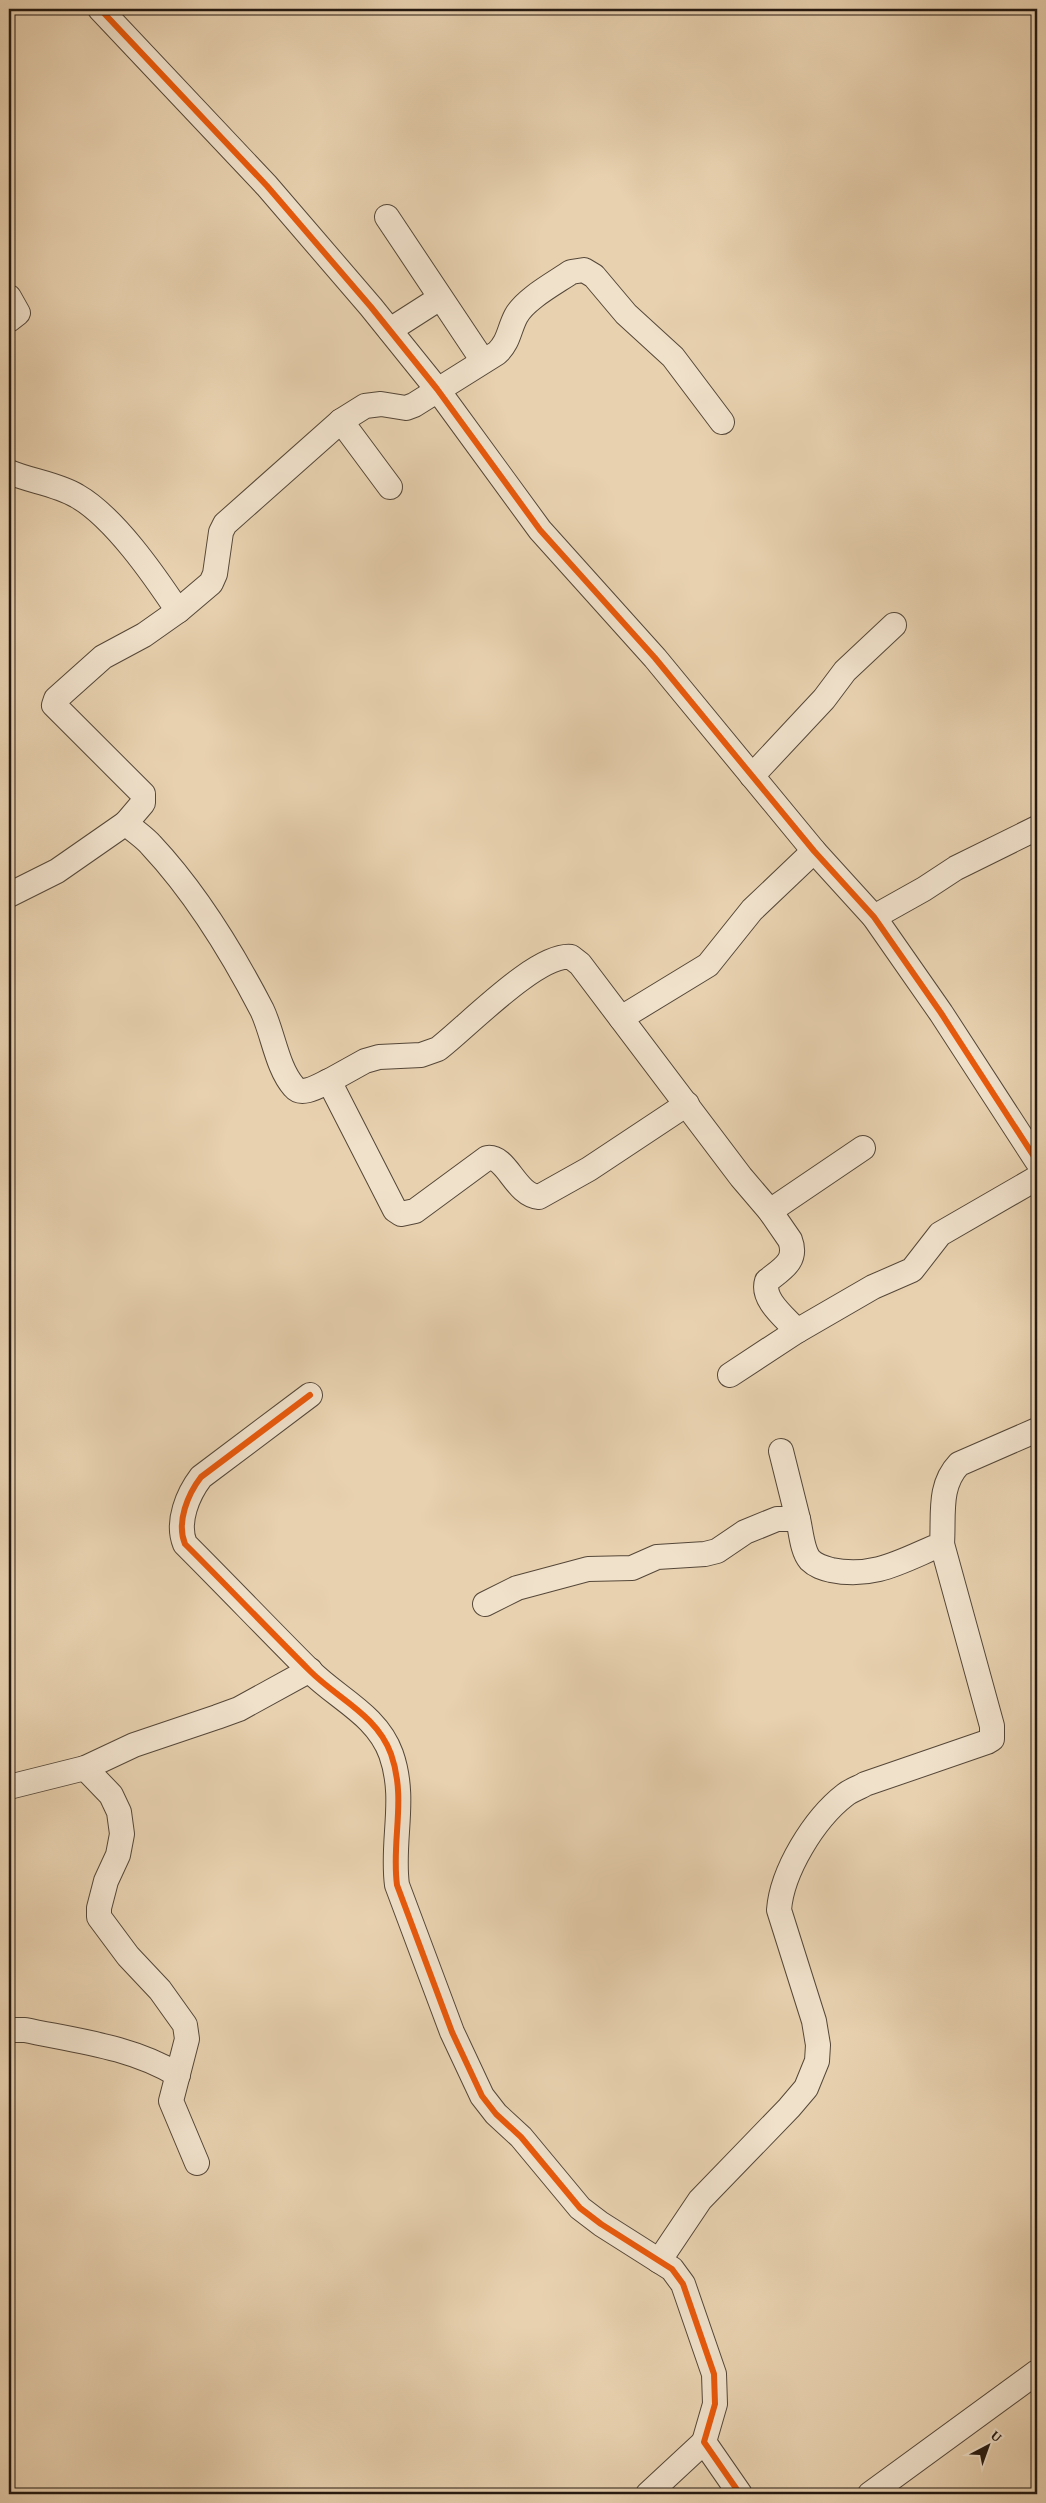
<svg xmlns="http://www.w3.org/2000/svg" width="1046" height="2503" font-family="'Gentium Book Plus',serif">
  <rect width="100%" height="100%" fill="#e8d1af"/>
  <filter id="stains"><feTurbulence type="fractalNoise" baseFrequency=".004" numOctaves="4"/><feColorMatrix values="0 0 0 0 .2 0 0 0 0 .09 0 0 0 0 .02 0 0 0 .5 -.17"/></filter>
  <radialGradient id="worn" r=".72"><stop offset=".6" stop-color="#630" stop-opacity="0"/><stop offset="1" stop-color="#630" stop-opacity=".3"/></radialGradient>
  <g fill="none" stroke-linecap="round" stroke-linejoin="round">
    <defs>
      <g id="minor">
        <path d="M100 9 267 186 371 307 437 389 540 530 655 658 814 851 874 917 941 1013 1037 1161"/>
        <path d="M387 217 483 361"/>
        <path d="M9 297 18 313 9 320"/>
        <path d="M390 330 440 298"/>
        <path d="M341 421 390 487"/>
        <path d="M9 472C30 481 57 484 77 496 114 517 154 575 178 611"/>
        <path d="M752 776 824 699 845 671 894 625"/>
        <path d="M126 823 143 803V794L54 705 56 699 103 657 144 635 178 611 211 583 215 574 221 532 225 524 341 421 365 406 381 404 406 408 414 405 497 353C509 342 509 329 516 316 525 299 555 283 571 272L584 270 594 276 626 314 673 357 722 422"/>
        <path d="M9 895 57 871 126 823C134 831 144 837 151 845 196 893 232 952 262 1010 273 1033 277 1068 294 1087 302 1097 320 1085 329 1081L395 1210 401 1214 415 1211 487 1158C507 1155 515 1195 539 1197L589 1169 687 1104"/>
        <path d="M874 917 924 889 956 868 1037 828"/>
        <path d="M621 1018 708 965 752 910 814 851"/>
        <path d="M329 1081 365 1061 379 1057 421 1055 438 1049C467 1027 537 953 571 957L580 964 741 1177 770 1211 790 1240C798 1261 782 1269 767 1281 761 1300 786 1318 797 1331"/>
        <path d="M770 1211 863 1148"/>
        <path d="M730 1375 797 1331 873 1287 912 1270 940 1234 1037 1178"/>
        <path d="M310 1395 201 1477C188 1494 176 1522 185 1544 227 1586 268 1629 310 1671 338 1699 377 1715 391 1754 407 1799 391 1841 397 1885L452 2032 482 2096 496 2114 521 2137 580 2208 601 2224 672 2269 683 2284 714 2374 715 2404 704 2442 740 2494"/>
        <path d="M781 1451 798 1519"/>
        <path d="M485 1604 517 1588 588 1569 632 1568 657 1557 705 1554 717 1551 745 1532 777 1519H798C801 1531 802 1551 810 1560 816 1566 823 1568 831 1570 875 1579 903 1560 942 1544 944 1515 938 1486 959 1464L1037 1430"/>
        <path d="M85 1768 111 1795 119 1812 122 1834 118 1855 106 1881 99 1908V1917L128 1956 160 1990 185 2025 187 2039 171 2101 197 2163"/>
        <path d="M9 1787 85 1768 134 1745 217 1717 239 1709 310 1670"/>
        <path d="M9 2030H25C78 2041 132 2047 178 2075"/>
        <path d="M659 2261 700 2200 789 2108 806 2088 817 2061 818 2045 814 2021 779 1910C782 1871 814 1819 845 1795 851 1790 859 1788 865 1784L987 1742 992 1739V1726L942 1544"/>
        <path d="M648 2494 704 2442"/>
        <path d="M870 2494 1037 2372"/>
      </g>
    </defs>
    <use href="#minor" stroke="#554738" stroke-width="26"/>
    <use href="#minor" stroke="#f0e1cb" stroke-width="24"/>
    <defs>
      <g id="cycleway">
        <path d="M100 9 267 186 371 307 437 389 540 530 655 658 814 851 874 917 941 1013 1037 1161"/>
        <path d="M310 1395 201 1477C188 1494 176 1522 185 1544 227 1586 268 1629 310 1671 338 1699 377 1715 391 1754 407 1799 391 1841 397 1885L452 2032 482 2096 496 2114 521 2137 580 2208 601 2224 672 2269 683 2284 714 2374 715 2404 704 2442 740 2494"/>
      </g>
    </defs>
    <use href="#cycleway" stroke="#f0e1cb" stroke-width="9"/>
    <use href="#cycleway" stroke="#e8590c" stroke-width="6"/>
  </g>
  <rect width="1046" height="2503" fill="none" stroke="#e8d1af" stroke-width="30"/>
  <rect x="10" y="10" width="1026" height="2483" fill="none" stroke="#241911" stroke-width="2.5"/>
  <rect x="15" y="15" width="1016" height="2473" fill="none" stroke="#241911"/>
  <g transform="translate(988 2446) rotate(41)" stroke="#f0e1cb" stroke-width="4" paint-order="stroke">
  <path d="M0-4L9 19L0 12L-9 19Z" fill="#241911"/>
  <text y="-8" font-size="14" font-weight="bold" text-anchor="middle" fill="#241911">U</text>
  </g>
  <rect width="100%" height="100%" filter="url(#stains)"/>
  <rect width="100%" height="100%" fill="url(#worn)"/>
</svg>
